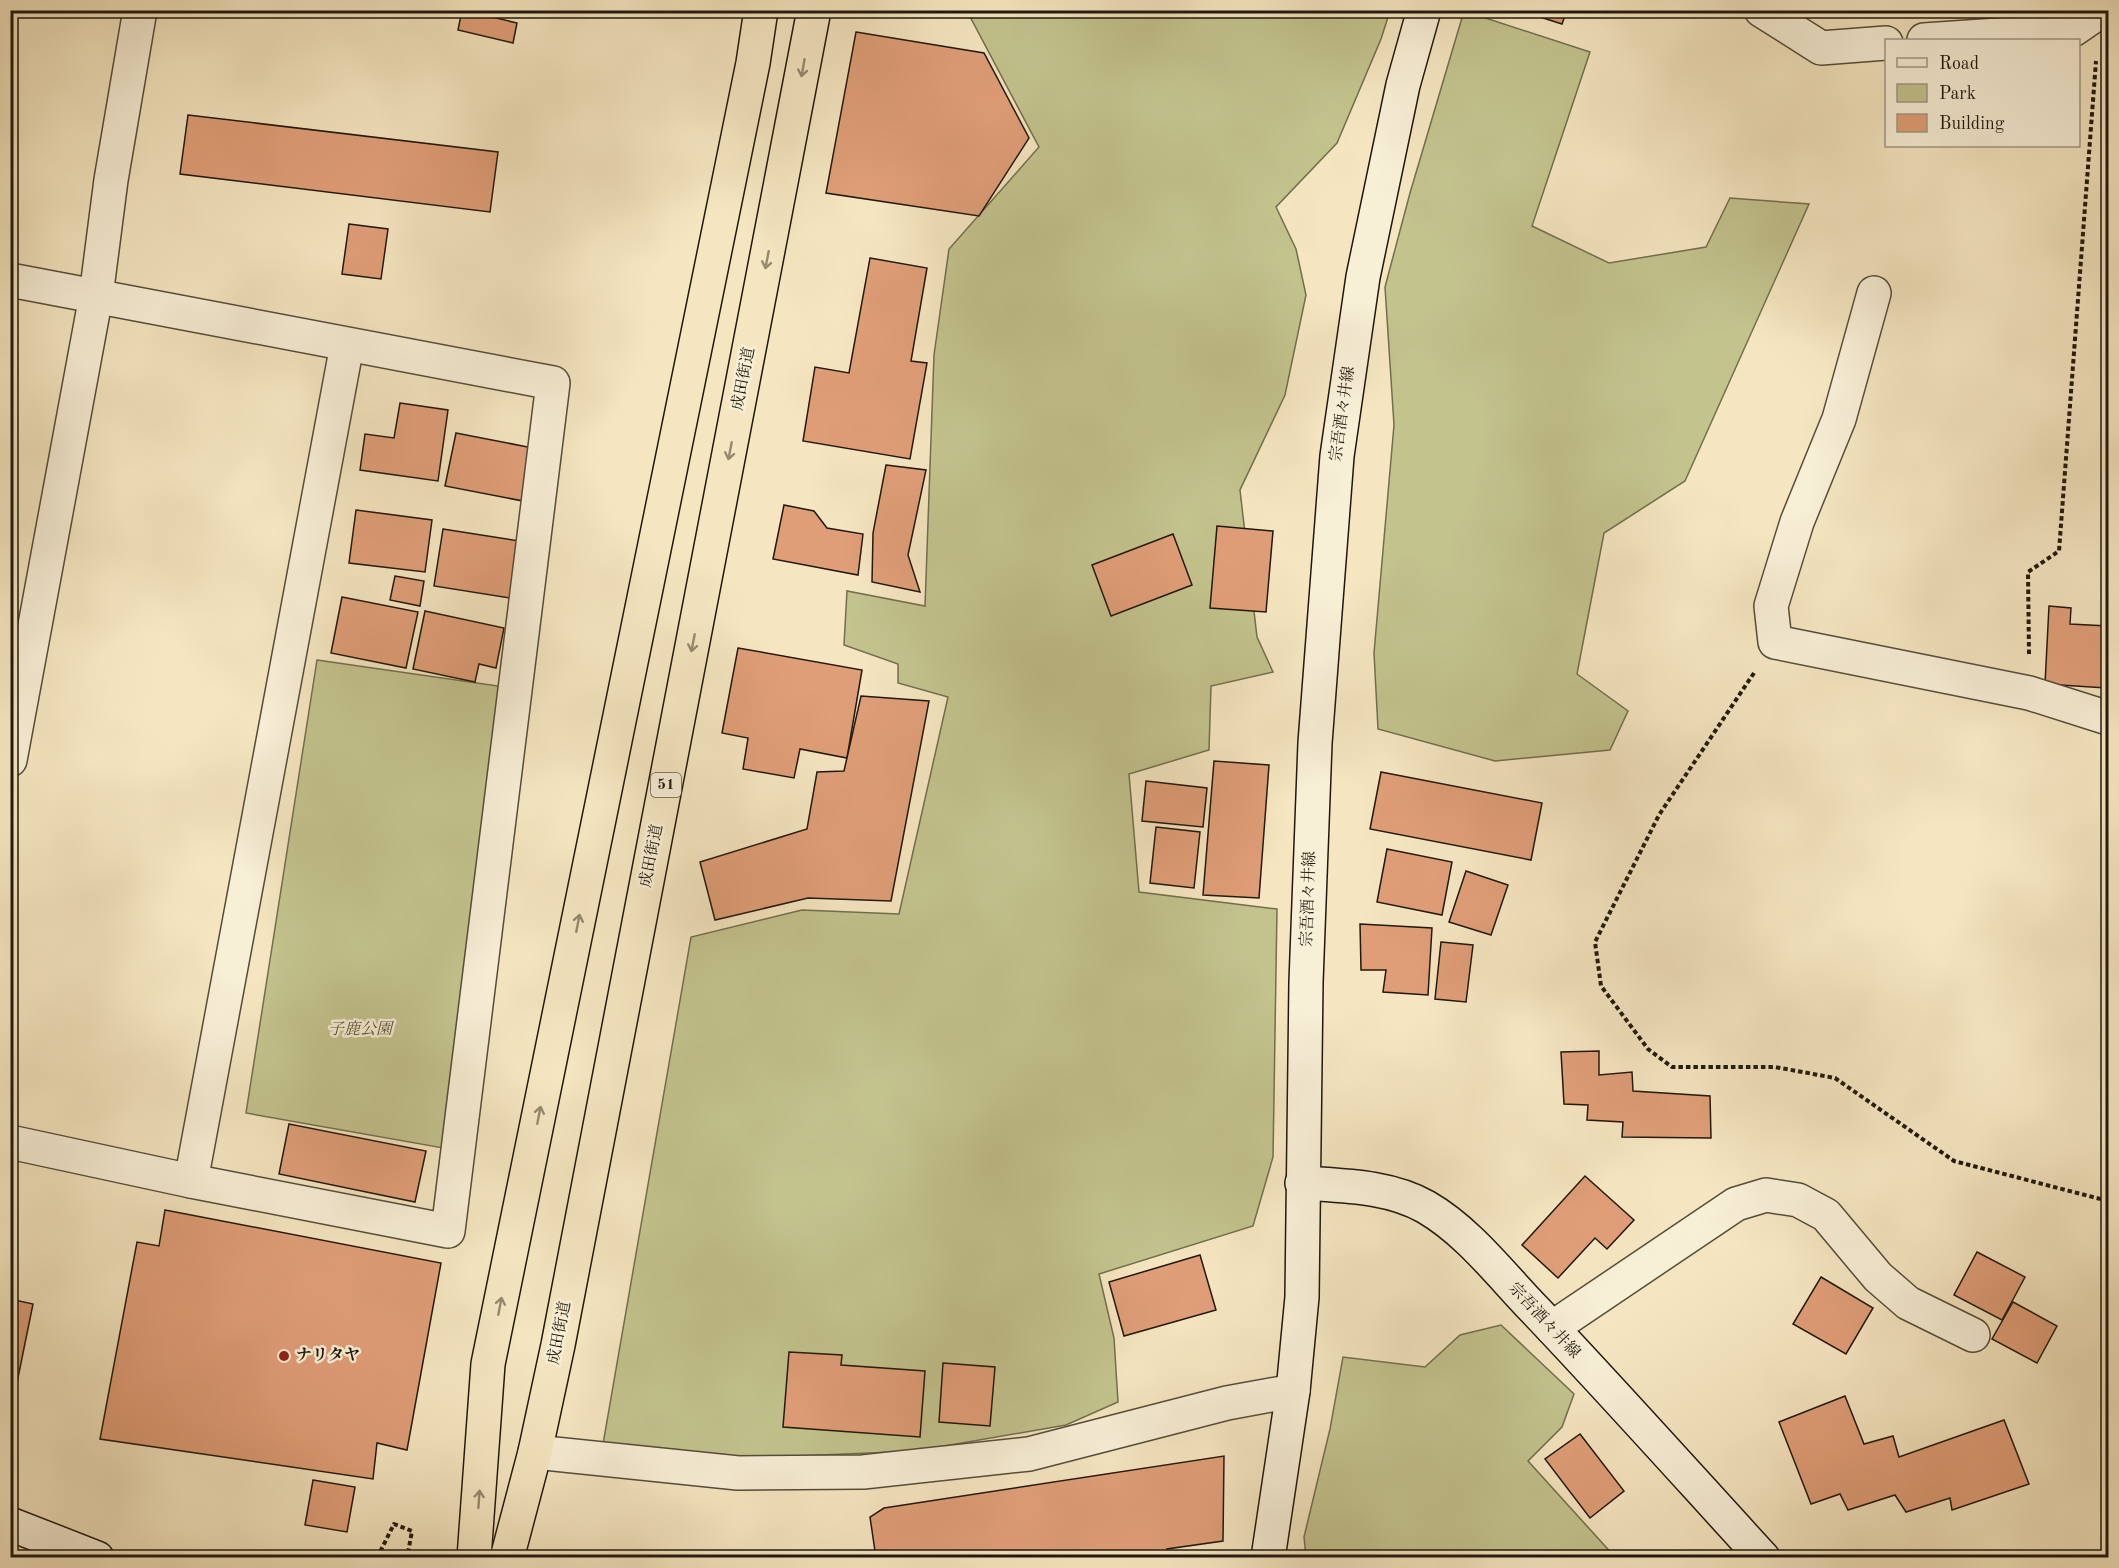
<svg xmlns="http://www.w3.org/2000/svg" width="2119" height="1568" font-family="'Old Standard TT','Noto Serif JP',serif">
  <rect width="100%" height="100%" fill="#f5e6c1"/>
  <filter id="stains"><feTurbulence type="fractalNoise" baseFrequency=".00333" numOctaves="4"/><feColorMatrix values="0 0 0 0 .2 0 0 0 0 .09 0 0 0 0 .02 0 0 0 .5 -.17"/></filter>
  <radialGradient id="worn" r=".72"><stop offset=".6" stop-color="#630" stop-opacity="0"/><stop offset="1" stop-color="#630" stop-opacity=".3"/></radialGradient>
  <g fill="#c3c38e" stroke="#726e4e" stroke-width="1.5">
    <path d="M967 11H1390L1381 39 1337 143 1276 207 1296 249 1306 295 1285 395 1240 490 1257 637 1273 672 1211 686 1209 750 1129 774 1139 892 1277 909 1273 1157 1253 1226 1099 1274 1114 1338 1118 1402 1066 1425 916 1451 747 1458 603 1444 691 937 802 910 899 914 948 697 898 683V664L844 645 847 591 925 606 934 355 949 249 1039 147Z"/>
    <path d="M1464 11 1590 52 1532 226 1609 263 1706 247 1730 198 1809 204 1685 481 1604 533 1577 674 1628 711 1610 750 1495 761 1378 729 1374 653 1394 425 1385 287 1410 193Z"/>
    <path d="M317 660 512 688 443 1148 246 1113Z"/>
    <path d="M1501 1325 1574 1394 1562 1427 1528 1461 1615 1557H1306L1304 1537 1330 1429 1343 1357 1425 1367 1460 1335Z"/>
  </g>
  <g fill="#e09e78" stroke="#20180d" stroke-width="1.5">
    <path d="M462 10 517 23 513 43 458 30Z"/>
    <path d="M1518 10H1567L1562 24Z"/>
    <path d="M856 32 984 53 1029 138 979 216 826 193Z"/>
    <path d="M188 115 498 152 490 212 180 174Z"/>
    <path d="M349 224 388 229 381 279 342 274Z"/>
    <path d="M870 258 927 268 911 361 927 363 910 459 803 441 815 367 849 373Z"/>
    <path d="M400 403 448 410 438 481 360 470 365 434 394 438Z"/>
    <path d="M456 433 533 448 523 501 445 486Z"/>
    <path d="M886 465 926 470 908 555 920 592 872 582 873 533Z"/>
    <path d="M784 505 814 511 827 528 863 534 858 575 773 559Z"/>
    <path d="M356 510 432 520 425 572 349 563Z"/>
    <path d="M1217 526 1273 531 1266 612 1210 608Z"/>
    <path d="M443 529 526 542 516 599 434 586Z"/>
    <path d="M1173 534 1192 585 1111 616 1092 565Z"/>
    <path d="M395 576 424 581 420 606 390 600Z"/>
    <path d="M342 597 418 612 406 668 331 653Z"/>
    <path d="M2049 606 2071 608 2070 624 2108 626 2106 688 2045 684Z"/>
    <path d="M425 611 504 628 496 668 479 664 475 682 413 669Z"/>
    <path d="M738 648 862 670 847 758 800 749 794 778 743 769 748 738 722 733Z"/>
    <path d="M861 696 929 701 891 901 808 898 715 920 700 862 807 829 817 772 844 771Z"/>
    <path d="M1214 761 1269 765 1259 898 1203 895Z"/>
    <path d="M1381 772 1542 803 1531 860 1370 829Z"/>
    <path d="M1146 781 1207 788 1203 827 1142 821Z"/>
    <path d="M1156 827 1200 832 1194 888 1150 883Z"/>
    <path d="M1387 849 1452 862 1442 915 1377 902Z"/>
    <path d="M1466 871 1508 885 1491 935 1449 922Z"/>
    <path d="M1360 924 1432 928 1428 995 1383 992 1386 970H1361Z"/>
    <path d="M1441 942 1473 945 1466 1002 1435 999Z"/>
    <path d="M1599 1051V1075L1632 1072 1633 1091 1710 1096 1711 1138 1622 1137 1623 1122 1587 1120 1588 1105 1564 1104 1561 1052Z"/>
    <path d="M289 1124 426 1151 415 1202 279 1174Z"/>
    <path d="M1585 1176 1634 1220 1607 1249 1595 1238 1558 1278 1522 1245Z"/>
    <path d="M165 1210 441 1263 407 1450 377 1443 373 1479 100 1439 137 1242 159 1246Z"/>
    <path d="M1977 1252 2025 1277 2002 1320 1954 1295Z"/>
    <path d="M1200 1255 1216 1310 1124 1336 1109 1282Z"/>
    <path d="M1821 1277 1873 1308 1846 1354 1793 1324Z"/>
    <path d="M10 1299 33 1304 10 1417Z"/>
    <path d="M2013 1302 2057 1326 2037 1363 1992 1339Z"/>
    <path d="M789 1352 842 1355 841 1365 925 1371 920 1437 783 1427Z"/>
    <path d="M943 1363 995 1367 990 1426 939 1422Z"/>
    <path d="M1845 1396 1864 1444 1893 1436 1899 1457 2004 1420 2029 1484 1952 1510 1950 1498 1906 1512 1895 1495 1848 1510 1840 1494 1811 1504 1779 1422Z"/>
    <path d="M1580 1434 1624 1491 1590 1518 1545 1459Z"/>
    <path d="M1224 1456 1223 1541 1167 1549 1168 1558H876L870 1517 884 1508Z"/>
    <path d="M313 1480 355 1487 347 1532 305 1525Z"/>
  </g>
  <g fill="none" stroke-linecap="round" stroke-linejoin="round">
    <defs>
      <g id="street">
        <path d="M1761 10 1821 48 1886 43"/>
        <path d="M1924 40 2073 30 2102 10"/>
        <path d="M10 280 553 383 448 1231 191 1181"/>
        <path d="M1874 293 1839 419 1797 522 1771 606 1775 642 2029 693 2108 718"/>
        <path d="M10 760 96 296 111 180 140 10"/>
        <path d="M10 1142 191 1181 347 345"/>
        <path d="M1552 1328 1736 1204 1766 1195 1798 1200 1826 1215 1878 1277 1908 1303 1973 1335"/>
        <path d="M535 1452 738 1473 863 1472 1029 1454 1227 1403 1293 1391"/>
      </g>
      <g id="secondary">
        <path d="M1302 1183C1344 1186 1389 1186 1426 1207 1469 1232 1501 1275 1535 1310 1612 1391 1687 1475 1763 1558"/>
        <path d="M10 1524 97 1558"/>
        <path d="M1268 1558 1293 1391 1302 1297 1306 982 1315 743 1337 456 1363 277 1403 85 1424 10"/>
      </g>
      <g id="highway">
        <path d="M474 1558 488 1364 753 63 761 10"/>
        <path d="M507 1558 535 1452 558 1345 814 10"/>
      </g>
    </defs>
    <use href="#street" stroke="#554c3a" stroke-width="36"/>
    <use href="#secondary" stroke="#20180d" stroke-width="36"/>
    <use href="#highway" stroke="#20180d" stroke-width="36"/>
    <g stroke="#20180d" stroke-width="4" stroke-dasharray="4.5 3" stroke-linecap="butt">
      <path d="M2029 654 2028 572 2059 551 2096 61"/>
      <path d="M1754 673 1659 815 1595 942 1601 986 1648 1049 1672 1067H1775L1835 1078 1954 1161 2108 1201"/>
      <path d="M377 1558 394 1524 412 1531 407 1558"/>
    </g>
    <use href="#street" stroke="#f8efd7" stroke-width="33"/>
    <use href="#secondary" stroke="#f8efd7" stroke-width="33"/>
    <use href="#highway" stroke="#f5e6c1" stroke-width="33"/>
  </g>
  <defs><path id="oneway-shaft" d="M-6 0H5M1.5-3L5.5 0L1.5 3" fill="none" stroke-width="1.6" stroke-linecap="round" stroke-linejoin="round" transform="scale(1.5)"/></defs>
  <g stroke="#958970">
    <use href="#oneway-shaft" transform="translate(803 68) rotate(100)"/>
    <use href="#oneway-shaft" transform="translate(767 260) rotate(101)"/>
    <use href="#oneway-shaft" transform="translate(730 451) rotate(101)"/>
    <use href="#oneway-shaft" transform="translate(693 643) rotate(101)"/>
    <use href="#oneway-shaft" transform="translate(578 923) rotate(-79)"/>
    <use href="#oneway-shaft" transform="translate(539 1115) rotate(-79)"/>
    <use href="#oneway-shaft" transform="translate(500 1306) rotate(-79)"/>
    <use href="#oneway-shaft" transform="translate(479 1499) rotate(-86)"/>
  </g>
  <circle fill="#8f2418" stroke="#f8efd7" stroke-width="2" cx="284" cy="1356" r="6"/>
  <g text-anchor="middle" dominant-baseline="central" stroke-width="5" stroke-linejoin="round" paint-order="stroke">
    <rect fill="#f8efd7" stroke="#61584a" stroke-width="1.5" x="651" y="773" width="30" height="24" rx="4.5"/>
    <g font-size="15" font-weight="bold" fill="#20180d">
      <text x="666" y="785">51</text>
    </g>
    <g font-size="16" fill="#20180d" stroke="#f8efd7">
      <text transform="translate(744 379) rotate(-79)">成田街道</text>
      <text transform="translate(1343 414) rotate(-82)">宗吾酒々井線</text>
      <text transform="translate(652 856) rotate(-79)">成田街道</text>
      <text transform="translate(1309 899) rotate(-88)">宗吾酒々井線</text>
      <text transform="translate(1544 1321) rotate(47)">宗吾酒々井線</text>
      <text transform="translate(560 1333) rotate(-79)">成田街道</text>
    </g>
    <g font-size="16" font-style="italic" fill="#59543a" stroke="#f8efd7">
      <text x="360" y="1030">子鹿公園</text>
    </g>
    <g font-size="16" font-weight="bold" fill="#20180d" stroke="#f8efd7" text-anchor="start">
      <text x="296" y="1356">ナリタヤ</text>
    </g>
  </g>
  <rect width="2119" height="1568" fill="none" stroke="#f5e6c1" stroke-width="36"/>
  <rect x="12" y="12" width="2095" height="1544" fill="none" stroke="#20180d" stroke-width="3"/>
  <rect x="18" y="18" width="2083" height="1532" fill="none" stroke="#20180d" stroke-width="1.5"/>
  <rect x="1885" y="39" width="195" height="108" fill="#f8efd7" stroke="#a29986" stroke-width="1.5"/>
  <rect x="1897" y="58" width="30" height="9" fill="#f8efd7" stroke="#a29986" stroke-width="1.5"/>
  <text x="1939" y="69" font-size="18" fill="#20180d">Road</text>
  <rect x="1897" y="84" width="30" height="18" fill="#c3c38e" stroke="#a29986" stroke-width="1.5"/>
  <text x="1939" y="99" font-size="18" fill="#20180d">Park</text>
  <rect x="1897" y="114" width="30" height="18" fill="#e09e78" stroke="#a29986" stroke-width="1.5"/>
  <text x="1939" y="129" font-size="18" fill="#20180d">Building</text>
  <rect width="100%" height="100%" filter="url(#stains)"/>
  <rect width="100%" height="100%" fill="url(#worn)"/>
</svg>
